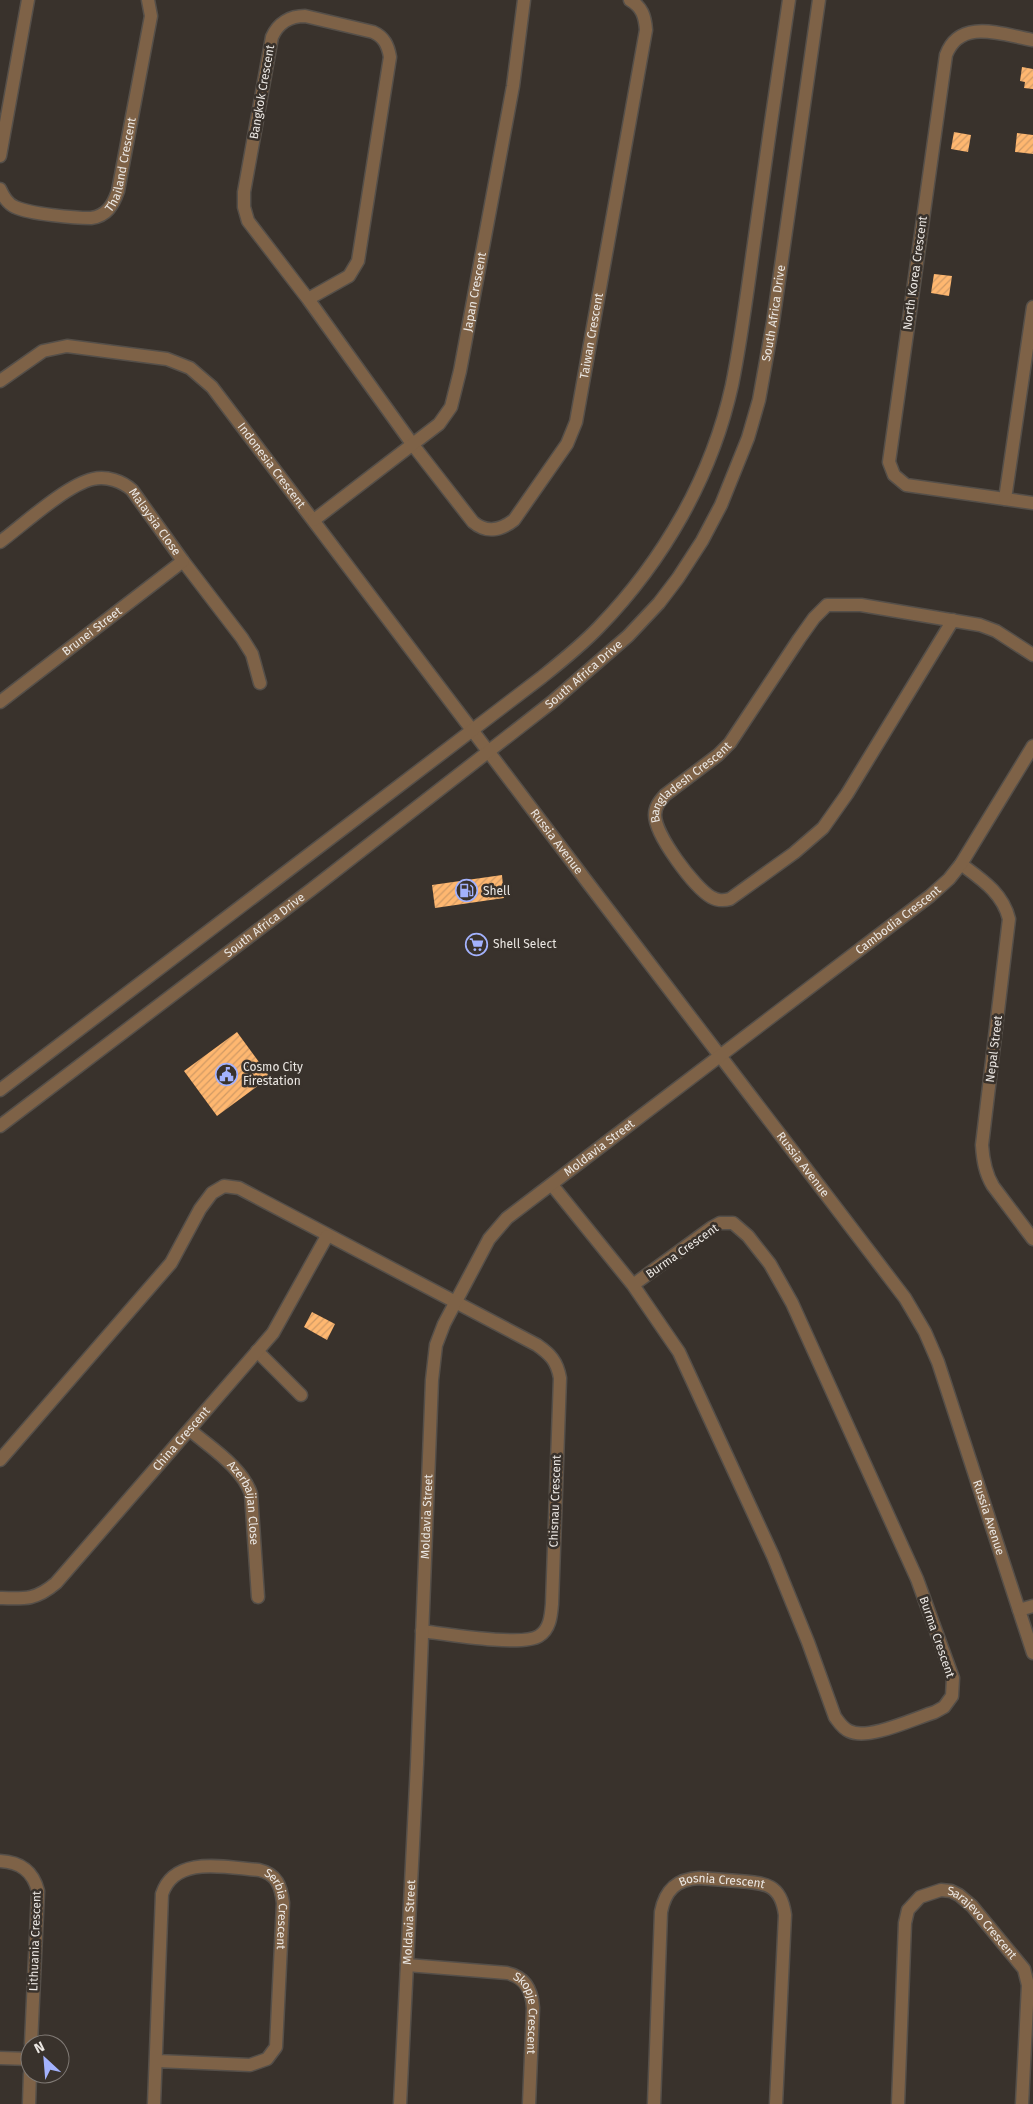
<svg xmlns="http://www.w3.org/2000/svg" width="1033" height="2104" font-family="'Fira Sans',sans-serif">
  <defs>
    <pattern id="building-hatch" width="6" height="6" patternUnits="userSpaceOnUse" patternTransform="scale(1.25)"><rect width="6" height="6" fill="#feb770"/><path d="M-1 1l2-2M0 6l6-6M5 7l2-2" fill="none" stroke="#d09a65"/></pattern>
  </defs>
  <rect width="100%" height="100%" fill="#39322c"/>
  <g fill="url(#building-hatch)">
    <path d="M1022 67 1033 69V89L1024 88 1025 82 1020 81Z"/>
    <path d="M954 132 971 135 968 152 951 149Z"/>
    <path d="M1017 133 1033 135V154L1015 152Z"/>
    <path d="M934 274 952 276 949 296 931 293Z"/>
    <path d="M502 875 504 898 435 908 432 885Z"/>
    <path d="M237 1032 270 1077 217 1116 184 1071Z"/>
    <path d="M312 1312 335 1324 327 1340 304 1327Z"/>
  </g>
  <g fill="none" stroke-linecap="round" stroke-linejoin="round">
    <defs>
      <g id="minor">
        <path d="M1033 40C1003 35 960 17 946 55L889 462 894 475 906 485 1033 503"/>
        <path d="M0 156 28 0"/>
        <path id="s1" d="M0 189C3 196 8 204 15 207 30 214 74 218 91 218 107 216 113 205 118 191L151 16 148 0"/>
        <path id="s2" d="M308 299 349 276 358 261 390 57C388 45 384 37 373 32L305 16C290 16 278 23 272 37L244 192V207L248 221 308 299 413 445 473 522C486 533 500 531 514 520L567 444 576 422 646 30C645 16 642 7 630 0"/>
        <path id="s3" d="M0 381 43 351 67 346 167 359 190 368 212 387 585 879 905 1298 925 1332 938 1362 1033 1653"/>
        <path d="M1005 499 1033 307"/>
        <path id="s4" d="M314 520 439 424 451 407 460 371 513 86 524 0"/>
        <path id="s5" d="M0 542C23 525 66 485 93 479 107 476 122 481 132 490L183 561 242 638 252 654 260 683"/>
        <path id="s6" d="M953 620 847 794 823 828 794 853 730 899C723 901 718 901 711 897 694 887 655 835 655 815 655 806 660 801 665 795L718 755 730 743 799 639 814 618 827 605H861L980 625 996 631 1033 655"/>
        <path id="s7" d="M0 702 183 561"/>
        <path d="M961 864C981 879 1003 893 1009 919L982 1145C983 1160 985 1173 993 1186L1033 1239"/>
        <path d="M0 1090 542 677C562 661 582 645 599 627 664 560 712 476 732 385 742 336 748 285 755 236 766 157 777 79 789 0"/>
        <path id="s8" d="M0 1126 312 889 552 702 628 636 659 603 678 578 702 541 721 505 748 438 759 400 773 322 819 0"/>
        <path d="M552 1185 633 1285 679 1352 773 1556 808 1642 835 1717C839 1722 842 1728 849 1731 868 1741 915 1718 935 1712L944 1707 952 1696 953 1678 917 1579 792 1303 770 1264 748 1236 733 1223H720L711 1228 633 1285"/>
        <path d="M257 1351 301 1395"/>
        <path id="s9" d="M190 1430C211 1448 242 1467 251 1494L258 1597"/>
        <path d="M0 1460 171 1263 200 1209 212 1193 224 1186 239 1188 537 1345C550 1354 557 1361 560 1378L552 1604C551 1616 550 1629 539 1636 522 1647 446 1634 422 1631"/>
        <path id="s10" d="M0 1598C25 1599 36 1600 56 1583L273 1333 327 1236"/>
        <path d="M1019 1610 1033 1606"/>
        <path d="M0 1861C20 1862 33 1871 38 1891L31 2044"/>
        <path id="s11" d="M407 1965 507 1973C525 1977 532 1990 533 2008L529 2104"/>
        <path d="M0 2058 30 2059"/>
        <path d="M29 2104 30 2074"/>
        <path id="s12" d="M154 2104 162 1894C175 1854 228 1868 259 1870 277 1874 281 1886 283 1903L276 2047 267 2059 250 2065 157 2061"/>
        <path id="s13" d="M400 2104 417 1764 432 1380 436 1345 444 1324 489 1239 507 1218 930 896 949 879 961 864 1033 746"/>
        <path id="s14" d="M654 2104 661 1912C665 1891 676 1879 699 1878 712 1879 725 1880 738 1881 766 1883 781 1884 785 1915L776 2104"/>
        <path id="s15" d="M898 2104 905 1923 908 1910 920 1897 941 1890 951 1891 959 1895 972 1906 1024 1969 1028 1985 1022 2104"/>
      </g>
    </defs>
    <use href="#minor" stroke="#554f49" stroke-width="15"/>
    <use href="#minor" stroke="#7e6247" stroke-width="12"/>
  </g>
  <defs>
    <symbol id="fuel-ring" viewBox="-11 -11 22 22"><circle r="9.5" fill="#39322c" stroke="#a3b2fd" stroke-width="1.5"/><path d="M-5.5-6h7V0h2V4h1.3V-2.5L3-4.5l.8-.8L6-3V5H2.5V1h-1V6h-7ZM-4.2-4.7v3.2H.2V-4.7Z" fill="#a3b2fd"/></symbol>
    <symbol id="supermarket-ring" viewBox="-11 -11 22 22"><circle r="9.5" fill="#39322c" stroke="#a3b2fd" stroke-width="1.5"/><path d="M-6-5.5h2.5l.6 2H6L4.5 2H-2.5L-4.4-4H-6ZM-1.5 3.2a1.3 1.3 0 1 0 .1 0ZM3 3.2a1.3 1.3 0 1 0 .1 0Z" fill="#a3b2fd"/></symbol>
    <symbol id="civic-ring" viewBox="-11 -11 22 22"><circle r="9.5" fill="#39322c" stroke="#a3b2fd" stroke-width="1.5"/><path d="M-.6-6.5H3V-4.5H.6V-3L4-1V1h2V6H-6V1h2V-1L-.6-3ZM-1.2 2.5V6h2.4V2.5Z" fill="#a3b2fd"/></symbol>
  </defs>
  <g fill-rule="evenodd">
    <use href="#fuel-ring" x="454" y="878" width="25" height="25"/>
    <use href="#supermarket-ring" x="464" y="932" width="25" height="25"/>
    <use href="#civic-ring" x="214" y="1062" width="25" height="25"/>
  </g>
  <g text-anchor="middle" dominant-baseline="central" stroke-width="5" stroke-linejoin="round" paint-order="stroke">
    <g font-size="12" fill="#ebe7e3" stroke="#39322c">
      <text transform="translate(262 92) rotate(-80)">Bangkok Crescent</text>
      <text stroke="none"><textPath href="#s1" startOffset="168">Thailand Crescent</textPath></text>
      <text transform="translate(915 273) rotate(-82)">North Korea Crescent</text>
      <text stroke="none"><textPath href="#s4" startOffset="296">Japan Crescent</textPath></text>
      <text stroke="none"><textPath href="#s8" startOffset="1158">South Africa Drive</textPath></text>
      <text stroke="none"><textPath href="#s2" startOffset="1226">Taiwan Crescent</textPath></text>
      <text stroke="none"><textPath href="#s3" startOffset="330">Indonesia Crescent</textPath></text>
      <text stroke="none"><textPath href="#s5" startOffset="194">Malaysia Close</textPath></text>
      <text stroke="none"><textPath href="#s7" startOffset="116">Brunei Street</textPath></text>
      <text stroke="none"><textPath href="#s8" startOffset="738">South Africa Drive</textPath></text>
      <text stroke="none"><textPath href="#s6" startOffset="532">Bangladesh Crescent</textPath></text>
      <text stroke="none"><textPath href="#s3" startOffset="802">Russia Avenue</textPath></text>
      <text stroke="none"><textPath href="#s13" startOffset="1398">Cambodia Crescent</textPath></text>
      <text stroke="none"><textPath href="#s8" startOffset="332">South Africa Drive</textPath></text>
      <text transform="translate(994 1049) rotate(-83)">Nepal Street</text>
      <text stroke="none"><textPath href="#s13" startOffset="1022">Moldavia Street</textPath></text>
      <text stroke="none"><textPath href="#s3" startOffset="1208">Russia Avenue</textPath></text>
      <text transform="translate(682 1251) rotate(-35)">Burma Crescent</text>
      <text stroke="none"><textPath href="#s10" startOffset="251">China Crescent</textPath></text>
      <text transform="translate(555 1501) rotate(-88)">Chisnau Crescent</text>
      <text stroke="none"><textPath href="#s9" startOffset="96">Azerbaijan Close</textPath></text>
      <text stroke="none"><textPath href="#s13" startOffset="588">Moldavia Street</textPath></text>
      <text stroke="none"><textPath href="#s3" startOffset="1612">Russia Avenue</textPath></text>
      <text transform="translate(937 1637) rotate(71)">Burma Crescent</text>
      <text stroke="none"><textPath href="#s14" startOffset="271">Bosnia Crescent</textPath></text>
      <text stroke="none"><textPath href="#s12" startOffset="368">Serbia Crescent</textPath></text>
      <text stroke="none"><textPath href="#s13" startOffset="182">Moldavia Street</textPath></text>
      <text stroke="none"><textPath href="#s15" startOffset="289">Sarajevo Crescent</textPath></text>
      <text transform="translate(35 1941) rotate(-88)">Lithuania Crescent</text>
      <text stroke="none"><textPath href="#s11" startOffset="151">Skopje Crescent</textPath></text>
    </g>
    <g font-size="12" fill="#ebe7e3" stroke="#39322c" text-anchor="start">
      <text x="483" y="891">Shell</text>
      <text x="493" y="944">Shell Select</text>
      <text x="243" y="1067">Cosmo City<tspan x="243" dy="14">Firestation</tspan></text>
    </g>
  </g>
  <g transform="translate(45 2059) rotate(334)"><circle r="24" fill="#39322c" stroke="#807a75"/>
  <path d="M0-4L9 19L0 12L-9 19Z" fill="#a3b2fd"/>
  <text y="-8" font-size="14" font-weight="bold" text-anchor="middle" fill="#ebe7e3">N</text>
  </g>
</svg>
